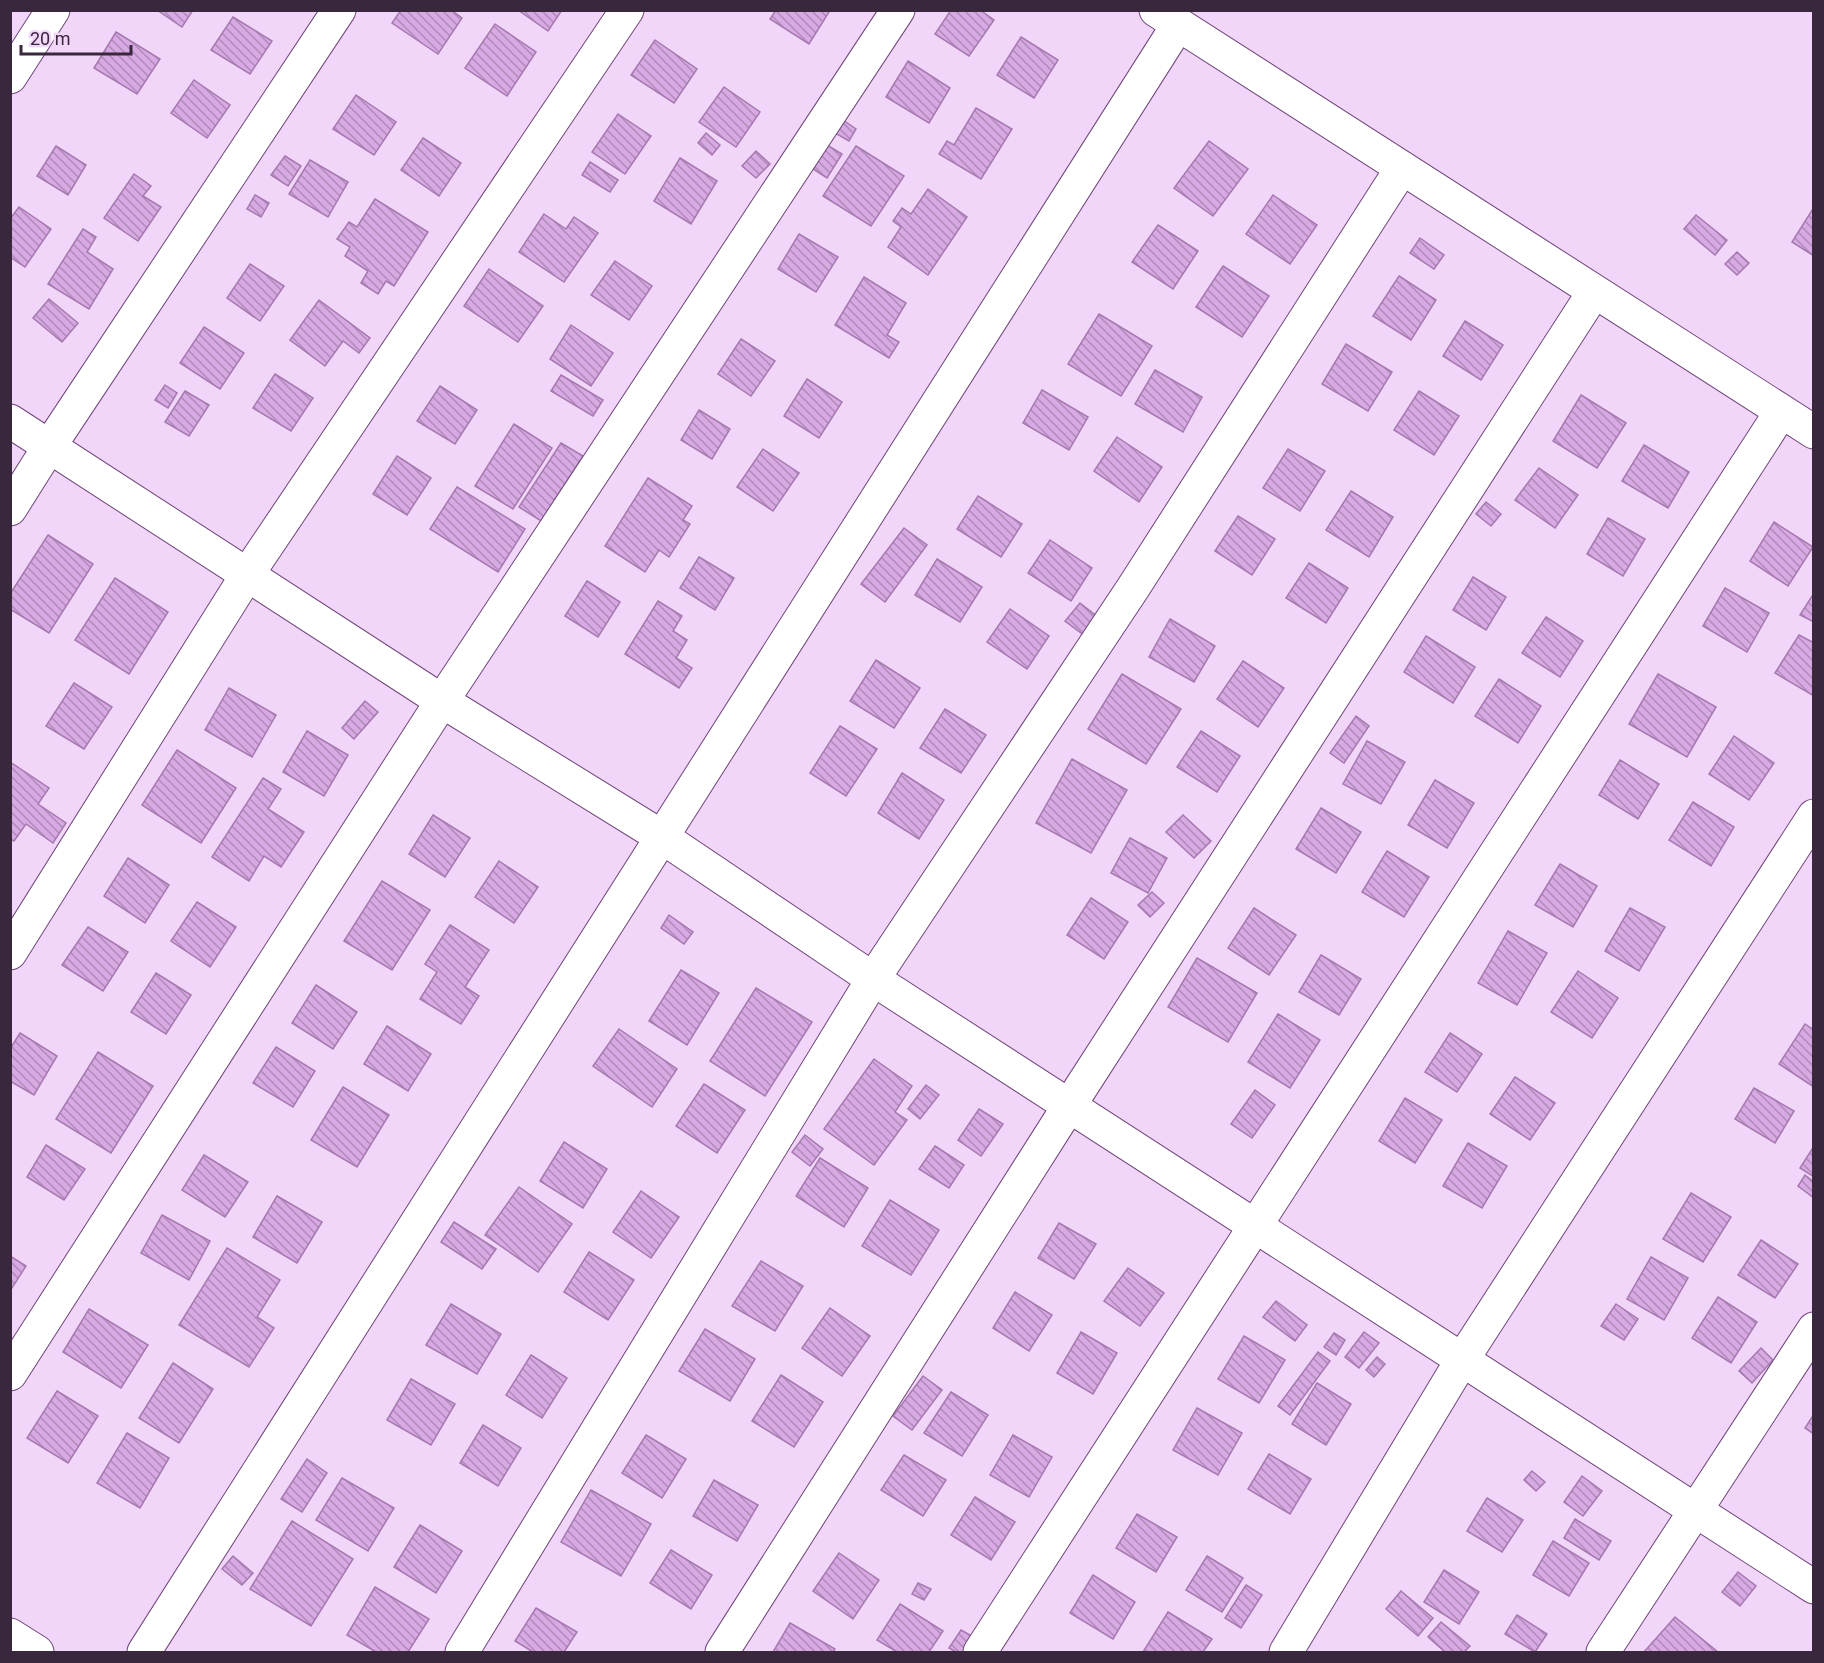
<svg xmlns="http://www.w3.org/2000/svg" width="1824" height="1663" font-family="Roboto,sans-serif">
  <defs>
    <pattern id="building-back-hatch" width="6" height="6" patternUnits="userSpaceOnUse" patternTransform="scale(1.5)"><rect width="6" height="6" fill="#d8aae3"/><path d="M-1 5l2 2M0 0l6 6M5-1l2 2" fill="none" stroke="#b08ab9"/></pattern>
  </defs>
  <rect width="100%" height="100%" fill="#f2d6f9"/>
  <g fill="url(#building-back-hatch)" stroke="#a579b0" stroke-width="1.5">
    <path d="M157 10H193L182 27Z"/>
    <path d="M401 10H451L462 18 438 54 392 23Z"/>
    <path d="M518 10H562L548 31Z"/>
    <path d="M776 10H826L829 12 809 44 770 19Z"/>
    <path d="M951 10H980L994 20 969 56 935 34Z"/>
    <path d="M233 17 272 41 250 74 211 50Z"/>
    <path d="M495 24 536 52 507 96 465 68Z"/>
    <path d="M116 32 160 59 137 94 94 68Z"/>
    <path d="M1021 37 1058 60 1034 98 997 75Z"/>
    <path d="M655 40 697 69 674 103 631 75Z"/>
    <path d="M908 61 950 88 929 123 886 97Z"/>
    <path d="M194 80 230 105 207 138 171 113Z"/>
    <path d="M724 87 760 112 736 147 699 122Z"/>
    <path d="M356 95 396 122 374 155 333 129Z"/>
    <path d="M976 108 1012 129 981 179 939 154 947 141 954 145Z"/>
    <path d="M618 114 651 136 625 174 592 152Z"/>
    <path d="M843 120 856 129 849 141 835 133Z"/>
    <path d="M706 133 720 145 712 155 698 143Z"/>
    <path d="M423 138 461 163 439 196 401 170Z"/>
    <path d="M1209 141 1248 169 1213 216 1174 188Z"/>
    <path d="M827 145 842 154 827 178 813 169Z"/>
    <path d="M56 146 86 165 68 195 37 176Z"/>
    <path d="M856 146 904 176 871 226 823 196Z"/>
    <path d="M756 151 770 164 756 178 742 166Z"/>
    <path d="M285 156 301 166 288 186 271 175Z"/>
    <path d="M680 158 717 181 691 224 654 201Z"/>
    <path d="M310 160 348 182 328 217 289 194Z"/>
    <path d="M590 162 618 180 610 192 582 175Z"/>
    <path d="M134 174 151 186 143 196 161 207 138 241 104 218Z"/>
    <path d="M928 189 967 217 928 275 888 247 901 227 893 221 902 208 911 214Z"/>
    <path d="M255 195 269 203 261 217 247 209Z"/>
    <path d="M1273 195 1317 225 1290 264 1246 234Z"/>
    <path d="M375 199 428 232 394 286 386 281 378 294 361 283 368 271 345 256 350 247 337 239 349 222 357 227Z"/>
    <path d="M19 207 51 229 25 267 10 257V219Z"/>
    <path d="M1814 207V256L1792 242Z"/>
    <path d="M544 214 566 229 574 217 598 233 564 282 519 252Z"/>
    <path d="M1696 215 1727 240 1715 255 1684 229Z"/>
    <path d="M1158 225 1198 251 1173 289 1132 262Z"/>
    <path d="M83 229 96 237 87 252 113 269 89 309 48 284Z"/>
    <path d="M799 234 838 257 816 292 778 269Z"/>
    <path d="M1420 238 1444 255 1434 269 1410 253Z"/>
    <path d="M1737 252 1749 263 1737 275 1725 264Z"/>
    <path d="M615 261 652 286 629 320 591 295Z"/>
    <path d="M250 264 284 286 260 321 227 298Z"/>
    <path d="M1223 266 1269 296 1242 337 1196 307Z"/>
    <path d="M489 269 543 306 518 342 464 306Z"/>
    <path d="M1399 276 1436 300 1411 340 1373 316Z"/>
    <path d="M864 277 906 303 887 335 899 342 889 358 835 325Z"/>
    <path d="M49 299 78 323 62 342 33 318Z"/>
    <path d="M319 300 370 338 359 353 343 341 325 366 290 340Z"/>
    <path d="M1099 314 1152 346 1121 396 1068 364Z"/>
    <path d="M1465 321 1503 345 1481 380 1443 356Z"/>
    <path d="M571 325 613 353 591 386 550 359Z"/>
    <path d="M204 327 244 353 220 389 180 363Z"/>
    <path d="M741 339 775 361 751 396 718 374Z"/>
    <path d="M1346 344 1392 372 1368 411 1322 384Z"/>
    <path d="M1155 370 1202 397 1183 432 1135 404Z"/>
    <path d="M275 374 313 398 291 431 253 408Z"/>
    <path d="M561 375 603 400 593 416 551 391Z"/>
    <path d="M807 379 842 402 819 438 784 416Z"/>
    <path d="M165 385 177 393 168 408 155 400Z"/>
    <path d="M440 386 477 410 455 444 417 421Z"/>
    <path d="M1042 390 1088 417 1069 450 1023 423Z"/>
    <path d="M185 391 209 405 189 436 165 422Z"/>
    <path d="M1419 391 1459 416 1434 455 1394 430Z"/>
    <path d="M1581 395 1626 423 1597 468 1553 441Z"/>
    <path d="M699 410 730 429 712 459 681 440Z"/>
    <path d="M514 424 552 448 513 509 475 486Z"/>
    <path d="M1117 437 1162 467 1139 502 1094 471Z"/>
    <path d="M561 443 583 456 541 521 519 507Z"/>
    <path d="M1644 445 1689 472 1668 508 1622 481Z"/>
    <path d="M763 449 799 473 773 511 737 487Z"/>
    <path d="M1288 449 1325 471 1300 511 1263 488Z"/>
    <path d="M397 456 431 478 407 515 373 494Z"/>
    <path d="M1539 468 1578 495 1555 528 1515 500Z"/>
    <path d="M648 478 692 506 683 520 690 524 669 557 659 550 645 572 605 546Z"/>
    <path d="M457 487 525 529 498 572 430 529Z"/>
    <path d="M1351 491 1393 517 1369 557 1326 530Z"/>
    <path d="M978 496 1022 524 1001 557 957 529Z"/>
    <path d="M1486 502 1501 514 1491 526 1476 514Z"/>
    <path d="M1238 516 1275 539 1252 575 1215 551Z"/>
    <path d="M1608 518 1645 539 1623 576 1587 554Z"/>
    <path d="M1774 522 1813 547 1788 586 1750 561Z"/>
    <path d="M904 528 927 545 885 602 861 584Z"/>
    <path d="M48 535 93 564 49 633 10 609V594Z"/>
    <path d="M1050 540 1092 568 1071 601 1028 573Z"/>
    <path d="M699 557 734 578 715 610 680 588Z"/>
    <path d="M937 559 982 587 960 622 915 595Z"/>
    <path d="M1309 563 1348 588 1326 623 1286 598Z"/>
    <path d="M1473 577 1506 597 1486 630 1453 610Z"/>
    <path d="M115 578 168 612 129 674 75 640Z"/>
    <path d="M587 581 620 602 598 637 565 616Z"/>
    <path d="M1725 588 1769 613 1747 652 1703 626Z"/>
    <path d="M1814 593V622L1800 615Z"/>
    <path d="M658 601 682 616 673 631 687 640 676 658 692 668 679 688 625 654Z"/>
    <path d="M1080 603 1103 621 1089 639 1065 621Z"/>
    <path d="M1010 609 1049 636 1027 669 987 642Z"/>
    <path d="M1546 617 1583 641 1560 677 1522 653Z"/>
    <path d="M1170 619 1215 646 1194 682 1149 657Z"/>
    <path d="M1799 635 1814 643V696L1775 673Z"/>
    <path d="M1426 636 1475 667 1453 703 1404 672Z"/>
    <path d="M876 660 920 688 894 728 850 701Z"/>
    <path d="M1243 661 1284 688 1258 727 1217 699Z"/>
    <path d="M1122 674 1181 709 1146 764 1088 729Z"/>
    <path d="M1658 674 1716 707 1687 757 1629 724Z"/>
    <path d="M1499 679 1541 706 1518 743 1475 716Z"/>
    <path d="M74 683 112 707 84 749 46 726Z"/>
    <path d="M229 688 276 715 252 757 205 730Z"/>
    <path d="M365 701 378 712 354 739 342 728Z"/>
    <path d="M945 709 986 735 961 773 920 748Z"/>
    <path d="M1356 716 1369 726 1344 763 1330 753Z"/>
    <path d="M840 726 877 749 846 796 810 773Z"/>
    <path d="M307 731 348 755 324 796 283 772Z"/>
    <path d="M1201 731 1240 756 1217 792 1177 767Z"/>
    <path d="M1734 736 1774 763 1749 800 1709 774Z"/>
    <path d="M1367 741 1405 762 1381 804 1343 784Z"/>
    <path d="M177 750 236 788 201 843 142 805Z"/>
    <path d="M1072 759 1127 790 1091 853 1036 823Z"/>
    <path d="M1620 760 1659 784 1638 819 1599 795Z"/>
    <path d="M10 762 49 788 38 804 66 823 53 843 26 824 14 841 10 839Z"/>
    <path d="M902 773 944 800 919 839 878 813Z"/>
    <path d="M263 778 281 789 268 809 304 832 281 867 264 856 249 881 212 857Z"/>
    <path d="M1435 780 1474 803 1447 848 1408 825Z"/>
    <path d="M1693 802 1734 827 1711 866 1669 840Z"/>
    <path d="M1321 808 1361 832 1336 873 1296 849Z"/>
    <path d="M433 815 470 838 445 877 409 854Z"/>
    <path d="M1183 815 1211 841 1194 858 1166 832Z"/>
    <path d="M1130 838 1167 858 1148 893 1111 873Z"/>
    <path d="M1387 851 1429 877 1404 917 1362 892Z"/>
    <path d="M128 858 169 885 145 923 104 896Z"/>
    <path d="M499 861 538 887 514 923 475 897Z"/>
    <path d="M1560 864 1597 886 1573 927 1535 905Z"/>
    <path d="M382 881 430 910 392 970 344 941Z"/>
    <path d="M1152 892 1164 903 1150 917 1138 905Z"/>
    <path d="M1091 898 1128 922 1104 959 1067 935Z"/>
    <path d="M197 902 236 927 210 967 171 941Z"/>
    <path d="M1254 908 1296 935 1269 975 1228 948Z"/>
    <path d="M1630 908 1665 927 1639 971 1605 951Z"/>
    <path d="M669 915 693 932 684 944 661 928Z"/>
    <path d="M450 925 489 950 465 987 479 996 461 1024 420 999 437 972 425 964Z"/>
    <path d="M88 927 128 952 103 991 62 965Z"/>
    <path d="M1508 931 1547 953 1517 1005 1478 983Z"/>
    <path d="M1321 955 1361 979 1339 1015 1299 992Z"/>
    <path d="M1197 958 1257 993 1228 1042 1168 1007Z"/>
    <path d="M681 970 719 993 687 1045 649 1021Z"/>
    <path d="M1578 971 1618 998 1592 1038 1551 1012Z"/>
    <path d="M156 973 191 995 166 1034 131 1012Z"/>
    <path d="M316 985 357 1012 333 1049 292 1023Z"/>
    <path d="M756 988 812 1022 765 1096 710 1061Z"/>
    <path d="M1278 1014 1320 1040 1290 1088 1248 1062Z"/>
    <path d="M1805 1024 1814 1030V1087L1779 1064Z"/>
    <path d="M387 1026 431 1054 408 1091 364 1064Z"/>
    <path d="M619 1029 677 1069 652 1107 593 1066Z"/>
    <path d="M20 1033 57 1056 34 1095 10 1081V1049Z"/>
    <path d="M1450 1033 1482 1054 1457 1092 1425 1072Z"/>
    <path d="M276 1047 315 1071 293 1107 253 1083Z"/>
    <path d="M98 1052 153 1086 111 1153 56 1119Z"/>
    <path d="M874 1059 912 1086 895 1112 907 1120 874 1165 824 1129Z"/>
    <path d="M1515 1077 1555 1103 1530 1140 1490 1114Z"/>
    <path d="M704 1084 745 1110 717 1153 676 1126Z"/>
    <path d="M926 1085 939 1095 920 1119 908 1109Z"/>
    <path d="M343 1087 389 1115 357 1167 311 1140Z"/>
    <path d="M1754 1088 1794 1111 1775 1143 1735 1119Z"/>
    <path d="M1255 1090 1275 1105 1252 1138 1231 1124Z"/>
    <path d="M1405 1098 1442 1120 1415 1163 1379 1141Z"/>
    <path d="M979 1109 1003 1124 981 1156 958 1140Z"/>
    <path d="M805 1135 823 1149 810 1166 792 1152Z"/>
    <path d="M564 1142 607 1169 583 1208 540 1181Z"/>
    <path d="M1468 1143 1507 1166 1482 1208 1443 1186Z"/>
    <path d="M46 1145 85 1169 64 1200 27 1177Z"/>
    <path d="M935 1146 964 1165 949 1188 919 1169Z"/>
    <path d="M1814 1146V1177L1800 1168Z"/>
    <path d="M204 1155 248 1182 225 1217 182 1190Z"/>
    <path d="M820 1158 868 1188 844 1227 796 1196Z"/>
    <path d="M1805 1175 1814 1182V1198L1798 1186Z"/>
    <path d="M519 1187 572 1224 538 1272 485 1235Z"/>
    <path d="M641 1191 679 1217 651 1258 613 1232Z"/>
    <path d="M1691 1193 1731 1217 1703 1262 1663 1239Z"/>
    <path d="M277 1196 322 1222 297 1263 253 1237Z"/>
    <path d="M890 1200 939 1230 911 1275 862 1246Z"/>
    <path d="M162 1215 210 1241 189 1280 141 1253Z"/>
    <path d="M454 1222 496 1249 482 1269 441 1242Z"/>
    <path d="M1059 1223 1096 1244 1074 1279 1038 1258Z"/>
    <path d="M1761 1240 1798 1264 1775 1298 1738 1275Z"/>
    <path d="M227 1248 280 1280 257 1317 274 1328 249 1367 179 1325Z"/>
    <path d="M589 1252 634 1280 608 1320 564 1292Z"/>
    <path d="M10 1256 26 1266 10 1291Z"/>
    <path d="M1651 1257 1688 1278 1664 1320 1627 1299Z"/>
    <path d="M761 1261 803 1286 775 1331 732 1306Z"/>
    <path d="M1128 1268 1164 1293 1140 1326 1104 1301Z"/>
    <path d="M1015 1292 1052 1315 1029 1351 993 1328Z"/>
    <path d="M1718 1297 1757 1322 1731 1363 1692 1338Z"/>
    <path d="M1276 1301 1307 1325 1295 1341 1263 1317Z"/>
    <path d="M451 1304 501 1334 477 1374 426 1345Z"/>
    <path d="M1616 1304 1638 1319 1624 1340 1601 1326Z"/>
    <path d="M830 1308 870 1336 842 1376 802 1348Z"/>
    <path d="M89 1309 148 1345 121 1388 63 1352Z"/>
    <path d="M705 1329 755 1359 730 1401 679 1371Z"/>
    <path d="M1081 1332 1117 1353 1093 1394 1057 1373Z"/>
    <path d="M1364 1332 1379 1343 1359 1368 1345 1357Z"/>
    <path d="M1334 1333 1345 1340 1336 1355 1324 1347Z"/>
    <path d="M1244 1336 1285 1360 1259 1403 1218 1379Z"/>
    <path d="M1761 1348 1773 1360 1752 1383 1739 1371Z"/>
    <path d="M1318 1352 1330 1361 1290 1415 1278 1406Z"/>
    <path d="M531 1355 567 1378 542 1418 506 1395Z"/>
    <path d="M1377 1357 1385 1364 1374 1377 1366 1370Z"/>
    <path d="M173 1363 213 1389 179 1443 139 1418Z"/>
    <path d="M781 1375 823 1402 794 1447 752 1421Z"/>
    <path d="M923 1376 942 1390 912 1430 893 1416Z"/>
    <path d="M411 1379 455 1404 431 1445 387 1420Z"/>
    <path d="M1317 1383 1351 1404 1326 1445 1292 1424Z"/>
    <path d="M57 1391 98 1416 68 1463 27 1438Z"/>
    <path d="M951 1392 988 1415 962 1456 924 1433Z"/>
    <path d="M1197 1408 1242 1433 1218 1475 1173 1450Z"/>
    <path d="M1814 1414V1434L1805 1428Z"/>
    <path d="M483 1425 521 1448 498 1486 460 1463Z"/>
    <path d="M127 1433 169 1458 140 1508 97 1483Z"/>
    <path d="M646 1435 686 1459 662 1498 622 1473Z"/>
    <path d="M1013 1435 1052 1457 1029 1497 990 1475Z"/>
    <path d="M1269 1454 1311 1479 1290 1514 1248 1489Z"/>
    <path d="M904 1455 946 1480 923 1516 881 1490Z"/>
    <path d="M307 1459 327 1473 302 1512 281 1499Z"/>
    <path d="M1532 1471 1545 1482 1536 1491 1524 1480Z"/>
    <path d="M1582 1476 1602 1491 1583 1516 1564 1502Z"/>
    <path d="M342 1478 394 1508 368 1551 316 1520Z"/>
    <path d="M714 1480 758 1505 737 1541 693 1516Z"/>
    <path d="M591 1490 651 1524 621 1576 561 1542Z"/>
    <path d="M975 1497 1015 1522 991 1560 951 1535Z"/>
    <path d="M1487 1498 1523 1520 1502 1552 1467 1531Z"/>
    <path d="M1137 1514 1177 1537 1156 1572 1116 1548Z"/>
    <path d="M1575 1519 1611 1541 1599 1560 1564 1538Z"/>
    <path d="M292 1521 353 1559 311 1626 250 1589Z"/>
    <path d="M420 1525 462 1551 436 1593 394 1567Z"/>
    <path d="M1553 1541 1589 1563 1569 1596 1533 1575Z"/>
    <path d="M671 1550 712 1575 691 1609 650 1583Z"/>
    <path d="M839 1553 879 1580 853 1619 813 1591Z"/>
    <path d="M233 1556 253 1573 242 1585 222 1569Z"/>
    <path d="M1207 1556 1243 1578 1222 1612 1186 1590Z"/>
    <path d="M1444 1570 1479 1592 1459 1624 1424 1602Z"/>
    <path d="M1738 1572 1756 1586 1740 1606 1722 1592Z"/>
    <path d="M1093 1575 1135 1602 1113 1639 1070 1613Z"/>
    <path d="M918 1583 931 1589 924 1600 912 1594Z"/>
    <path d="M1246 1585 1262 1595 1241 1628 1225 1618Z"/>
    <path d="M375 1587 429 1619 408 1652H376L347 1635Z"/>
    <path d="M1401 1591 1433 1618 1418 1636 1386 1609Z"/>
    <path d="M900 1604 943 1631 929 1652H897L877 1640Z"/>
    <path d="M536 1608 577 1632 564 1652H533L515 1641Z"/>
    <path d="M1168 1612 1212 1639 1203 1652H1143Z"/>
    <path d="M1517 1615 1547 1634 1535 1652 1505 1634Z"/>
    <path d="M1675 1617 1718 1652H1644Z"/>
    <path d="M1441 1622 1470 1646 1464 1652H1445L1428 1637Z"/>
    <path d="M790 1623 835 1649 833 1652H773Z"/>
    <path d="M961 1630 977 1639 969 1652H956L949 1648Z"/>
  </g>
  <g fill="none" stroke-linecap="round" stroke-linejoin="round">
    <defs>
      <g id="minor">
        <path d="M1156 10 1814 432"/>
        <path d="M10 77 53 10"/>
        <path d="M10 421 442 701 662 837 873 979 1814 1587"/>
        <path d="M10 509 49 447 339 10"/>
        <path d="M10 953 247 575 627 10"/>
        <path d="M10 1374 442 701 898 10"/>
        <path d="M144 1652 1178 25"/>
        <path d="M462 1652 873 979 1133 588 1402 168"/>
        <path d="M722 1652 1069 1106 1594 292"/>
        <path d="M980 1652 1781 412"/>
        <path d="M1286 1652 1462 1360 1814 816"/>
        <path d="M1603 1652 1814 1329"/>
      </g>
      <path id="tertiary" d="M10 1635 37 1652"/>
    </defs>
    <use href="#minor" stroke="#6f467a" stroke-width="35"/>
    <use href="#tertiary" stroke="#6f467a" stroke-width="35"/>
    <use href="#minor" stroke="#fff" stroke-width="33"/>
    <use href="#tertiary" stroke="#fff" stroke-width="33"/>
  </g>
  <rect width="1824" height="1663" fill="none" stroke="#39273e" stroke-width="24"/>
  <path d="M21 45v9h110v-9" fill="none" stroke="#39273e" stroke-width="3"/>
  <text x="30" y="45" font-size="18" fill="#39273e" stroke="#f2d6f9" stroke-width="4.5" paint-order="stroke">20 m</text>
</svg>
